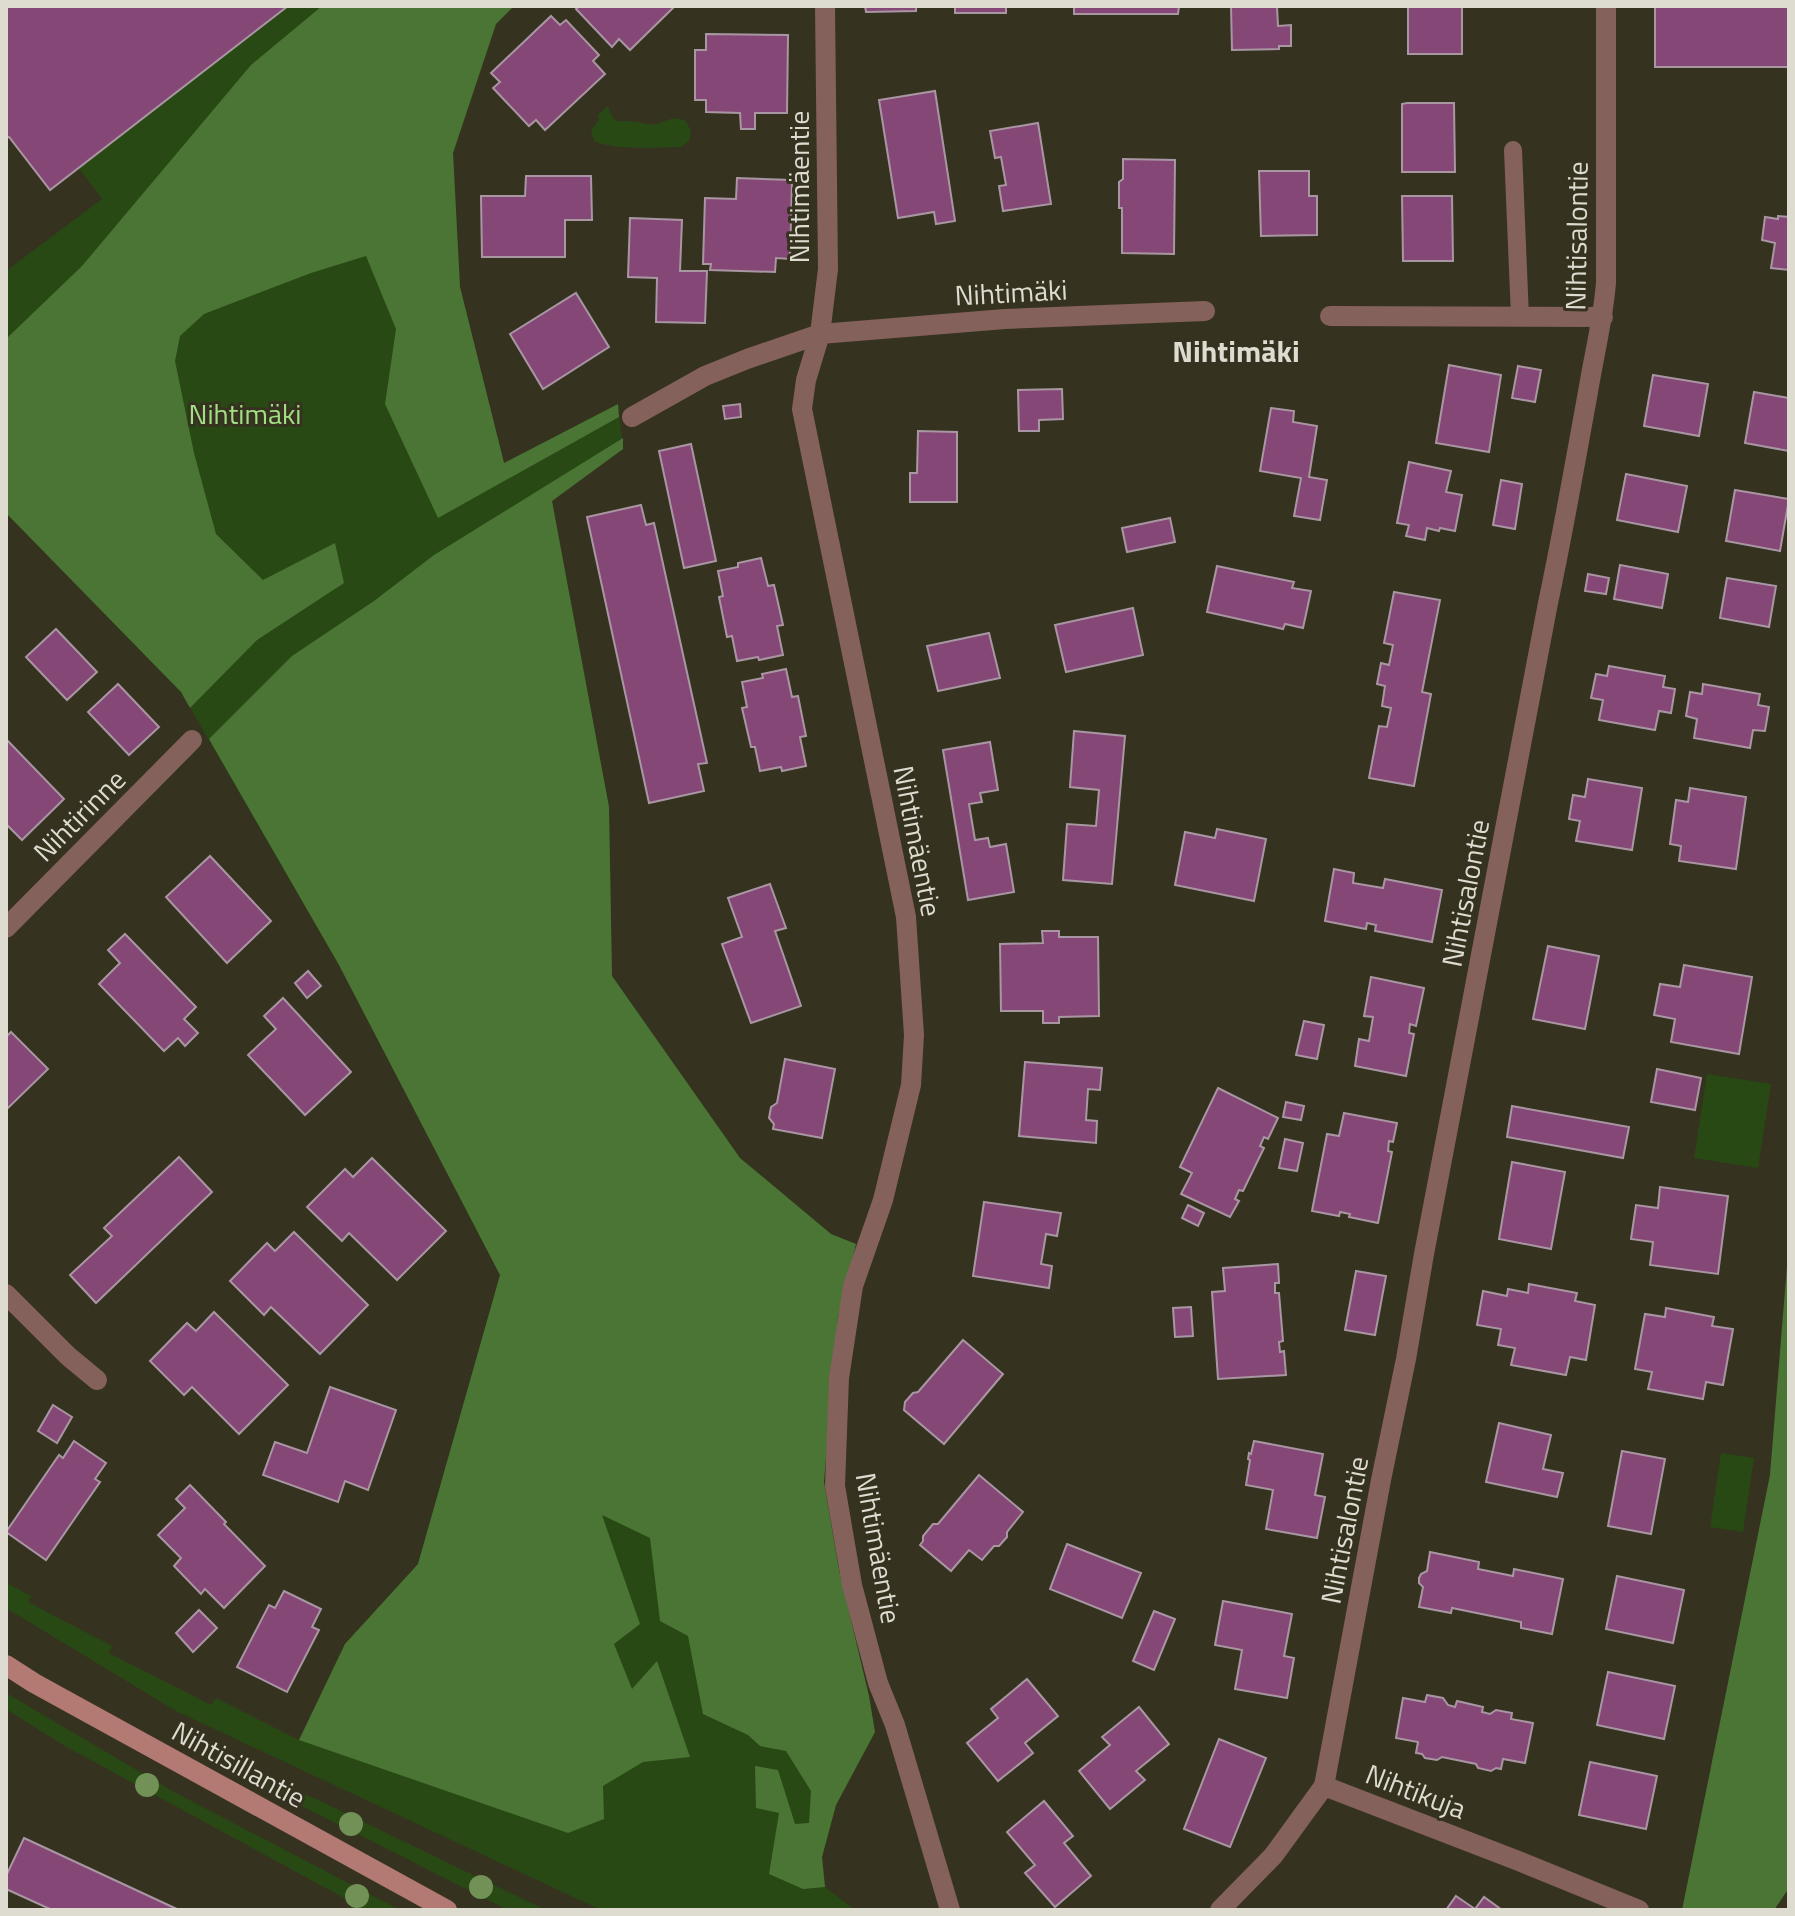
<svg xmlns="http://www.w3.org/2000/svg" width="1795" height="1916" font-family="'Titillium Web',sans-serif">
  <rect width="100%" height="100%" fill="#363220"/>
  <g fill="#284914">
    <path d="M288 6H514L496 24 453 153 460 287 504 463 618 404 623 449 552 501 609 807 612 976 740 1158 831 1234 856 1244 838 1317 824 1482 839 1570 869 1696 875 1732 836 1805 822 1857 825 1887 855 1910H601L176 1711 6 1608V1583L31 1596 28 1602 112 1646 109 1653 211 1705 216 1698 299 1740 345 1644 418 1564 500 1275 339 965 181 692 6 513V271L102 199 78 167Z"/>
    <path d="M608 106C615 128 620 119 637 122 643 123 650 125 656 124 669 121 671 115 686 121L691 131 689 141 681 147C655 147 617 151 594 141L591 130 599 120 598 115Z"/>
    <path d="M1707 1074 1771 1084 1758 1168 1694 1158Z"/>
    <path d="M1721 1453 1754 1458 1743 1532 1710 1527Z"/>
    <path d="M6 1693 174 1792 400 1910H366L65 1746 6 1709Z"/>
    <path d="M231 1763 316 1799 546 1910H508L228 1769Z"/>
  </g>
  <g fill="#4b7535">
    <path d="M322 6H514L496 24 453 153 460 287 504 463 618 404 619 417 438 518 385 404 396 329 366 256 311 273 204 314 180 336 175 361 194 453 216 534 263 580 335 543 344 583 257 640 190 708 181 692 6 513V339L82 266 251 65Z"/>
    <path d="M623 438V449L552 501 609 807 612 976 740 1158 831 1234 856 1244 838 1317 824 1482 839 1570 869 1696 875 1732 836 1805 822 1857 825 1887 803 1889 769 1874 779 1813 756 1808 755 1766 778 1770 795 1824 809 1823 811 1791 786 1751 760 1746 748 1735 703 1714 688 1636 660 1621 650 1538 602 1515 640 1624 614 1644 632 1689 657 1661 690 1757 643 1762 603 1786 604 1819 568 1833 299 1740 345 1644 418 1564 500 1275 339 965 209 739 292 656 374 601 434 555Z"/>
    <path d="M1789 1241V1888L1774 1910H1682L1770 1475Z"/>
  </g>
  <g fill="#854775" stroke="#a996a3" stroke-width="2">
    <path d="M6 6H288L50 190 9 137 6 138Z"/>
    <path d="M579 6H675L630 50 619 39 612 47 576 9Z"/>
    <path d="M865 6H916V11L866 12Z"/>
    <rect x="955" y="6" width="51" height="7"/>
    <path d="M1074 6H1179L1178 14H1074Z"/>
    <path d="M1231 6H1277L1278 26 1291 25V46H1279V49L1232 50Z"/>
    <rect x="1408" y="6" width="54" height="48"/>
    <path d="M1687 6H1789V67H1655V7Z"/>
    <path d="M551 16 560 25 566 20 599 55 593 61 605 74 545 130 536 120 529 126 493 88 500 82 491 73Z"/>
    <path d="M706 34 788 35 787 113H755V129H741L740 113 706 112V100H695V50H706Z"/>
    <path d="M935 91 955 221 936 224 934 212 898 218 879 100Z"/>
    <path d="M1407 103H1454L1455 172H1402V104Z"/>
    <path d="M1038 123 1051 204 1003 211 999 186 1006 185 1001 157 995 158 990 131Z"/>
    <path d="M1123 159 1175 160 1174 254 1122 253V208H1119V182L1123 179Z"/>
    <path d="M1259 171H1309V196H1317V235L1261 236Z"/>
    <path d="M526 176H591L592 220H565V257H482L481 196H525Z"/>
    <path d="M737 178 792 180 790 259 776 258 775 272 710 270 711 264H703L705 198 736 199Z"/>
    <path d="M1402 196H1452L1453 261H1403Z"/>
    <path d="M1778 216 1789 217V270L1771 268 1775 243 1762 240 1765 217 1778 219Z"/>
    <path d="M630 218 682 220 680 271H707L705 323 656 322 657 278 628 277Z"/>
    <path d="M576 293 609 347 543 389 510 334Z"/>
    <path d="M1449 365 1501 375 1489 452 1436 443Z"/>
    <path d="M1518 366 1541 370 1535 402 1512 398Z"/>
    <path d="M1653 375 1708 384 1699 436 1644 426Z"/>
    <path d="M1062 389 1063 419 1039 420V431H1019L1018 390Z"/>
    <path d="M1754 392 1789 398V451L1745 443Z"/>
    <path d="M740 404 741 417 725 419 723 406Z"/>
    <path d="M1271 408 1294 411 1293 422 1317 426 1309 477 1327 480 1320 520 1294 516 1301 478 1260 471Z"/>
    <path d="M918 431 957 432V502H910V473H917Z"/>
    <path d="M691 444 716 561 684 568 659 451Z"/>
    <path d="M1409 462 1451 471 1446 492 1462 495 1455 531 1440 528 1439 531 1427 528 1425 540 1406 536 1409 525 1397 523Z"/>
    <path d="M1626 474 1687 486 1678 532 1617 520Z"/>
    <path d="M1501 480 1522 484 1515 529 1493 525Z"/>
    <path d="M1735 490 1789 499 1780 551 1726 541Z"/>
    <path d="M641 505 646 525 654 523 707 763 698 764 704 791 649 803 587 517Z"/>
    <path d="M1170 518 1175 542 1127 552 1122 528Z"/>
    <path d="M761 558 768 586 774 585 783 625 777 626 783 655 759 660 758 657 737 661 732 636 727 637 719 597 723 596 718 571 738 567V563Z"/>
    <path d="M1620 565 1668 574 1662 608 1614 599Z"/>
    <path d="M1217 566 1294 582 1292 588 1311 591 1303 628 1285 624 1283 629 1207 612Z"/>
    <path d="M1588 574 1609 578 1606 594 1585 591Z"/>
    <path d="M1727 578 1776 586 1769 627 1720 618Z"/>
    <path d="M1394 592 1440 600 1422 692 1431 694 1414 786 1369 778 1379 726 1387 727 1391 708 1382 706 1385 686 1377 684 1381 663 1389 665 1393 645 1384 643Z"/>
    <path d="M1133 608 1143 655 1066 672 1055 625Z"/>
    <path d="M56 629 97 672 67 700 26 657Z"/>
    <path d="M989 633 1000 678 938 691 927 646Z"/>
    <path d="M1609 666 1665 676 1663 687 1675 689 1671 713 1659 711 1655 730 1599 720 1603 700 1591 698 1596 674 1607 676Z"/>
    <path d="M786 669 792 697 798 696 806 736 800 737 806 766 782 771 781 767 760 771 755 747H751L742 708 747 707 742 682 763 678 762 674Z"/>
    <path d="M118 684 159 727 129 755 88 712Z"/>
    <path d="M1703 684 1760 694 1758 705 1769 707 1765 731 1753 730 1750 748 1694 738 1697 719 1686 716 1690 692 1702 694Z"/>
    <path d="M1074 731 1125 736 1112 884 1063 880 1067 824 1096 826 1099 790 1070 787Z"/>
    <path d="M6 739 64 799 22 840 6 824Z"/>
    <path d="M990 742 998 790 980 793 982 802 969 804 975 840 988 838 990 847 1006 844 1014 892 968 900 943 750Z"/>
    <path d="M1588 779 1642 788 1632 850 1576 841 1580 821 1569 819 1573 795 1585 797Z"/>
    <path d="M1690 788 1746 797 1736 869 1679 861 1681 846 1670 844 1676 800 1688 802Z"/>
    <path d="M1217 829 1266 839 1254 901 1175 885 1185 832 1215 838Z"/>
    <path d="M210 856 271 921 227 963 166 897Z"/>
    <path d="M1334 869 1354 873 1353 883 1383 888 1385 879 1442 890 1432 942 1375 931 1376 925 1367 923 1366 929 1325 921Z"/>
    <path d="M770 884 786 928 775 931 801 1006 751 1023 722 944 742 937 728 898Z"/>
    <path d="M1042 931H1059V937H1098L1099 1016 1059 1017V1023H1043V1011H1001L1000 944 1043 943Z"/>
    <path d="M125 934 196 1007 184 1019 198 1033 185 1046 178 1038 164 1051 99 984 120 963 108 950Z"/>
    <path d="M1548 946 1599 956 1585 1029 1533 1019Z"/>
    <path d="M1684 965 1752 977 1739 1054 1671 1042 1675 1019 1654 1015 1660 984 1680 987Z"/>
    <path d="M308 971 321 986 307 998 295 983Z"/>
    <path d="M1371 977 1424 988 1416 1026 1410 1024 1409 1033 1414 1034 1406 1076 1355 1066 1359 1039 1369 1041 1373 1017 1364 1016Z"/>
    <path d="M283 998 351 1072 305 1115 248 1055 276 1029 264 1016Z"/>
    <path d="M1304 1021 1324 1025 1317 1059 1296 1055Z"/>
    <path d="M11 1032 48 1069 6 1110V1037Z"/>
    <path d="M785 1059 835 1069 822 1138 773 1129 774 1124 769 1118 771 1107 777 1103Z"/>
    <path d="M1025 1062 1102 1068 1100 1090 1088 1089 1086 1120 1097 1121 1096 1143 1019 1136Z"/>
    <path d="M1657 1069 1701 1078 1695 1110 1651 1102Z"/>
    <path d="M1218 1088 1278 1118 1268 1139 1264 1137 1260 1146 1264 1148 1243 1191 1239 1190 1235 1199 1239 1201 1230 1217 1181 1194 1192 1173 1180 1167Z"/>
    <path d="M1286 1102 1304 1106 1301 1120 1283 1117Z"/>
    <path d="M1512 1106 1629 1127 1623 1158 1507 1137Z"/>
    <path d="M1344 1113 1397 1123 1393 1142 1389 1141 1388 1151 1392 1152 1378 1223 1349 1217 1350 1214 1340 1212 1339 1216 1312 1211 1327 1134 1339 1136Z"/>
    <path d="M1285 1139 1303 1143 1297 1171 1279 1168Z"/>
    <path d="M179 1157 212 1192 96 1303 70 1275 112 1236 104 1228Z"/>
    <path d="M372 1158 446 1231 397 1280 349 1233 342 1241 307 1207 345 1169 353 1177Z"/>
    <path d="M1512 1162 1565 1172 1551 1249 1499 1239Z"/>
    <path d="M1660 1187 1728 1196 1718 1274 1650 1265 1653 1242 1631 1239 1636 1205 1658 1208Z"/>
    <path d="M984 1202 1061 1213 1057 1236 1046 1234 1041 1264 1052 1266 1049 1288 973 1276Z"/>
    <path d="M1188 1205 1204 1213 1198 1226 1182 1218Z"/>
    <path d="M294 1232 368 1305 320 1354 271 1307 264 1315 230 1281 267 1243 275 1251Z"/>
    <path d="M1278 1264 1279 1283H1275V1293H1279L1283 1341 1279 1342 1280 1352 1284 1351 1286 1375 1218 1379 1212 1292 1225 1291 1223 1268Z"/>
    <path d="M1356 1271 1386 1276 1375 1335 1345 1330Z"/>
    <path d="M1529 1284 1577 1293 1575 1301 1595 1305 1586 1360 1570 1357 1566 1375 1511 1365 1515 1348 1498 1345 1501 1329 1477 1325 1483 1291 1507 1296 1508 1289 1528 1293Z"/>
    <path d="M1191 1307 1193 1336 1175 1337 1173 1308Z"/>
    <path d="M1666 1308 1714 1317 1712 1326 1733 1329 1723 1385 1706 1382 1703 1399 1648 1389 1652 1372 1635 1369 1645 1314 1665 1317Z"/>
    <path d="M214 1312 288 1385 239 1434 192 1387 184 1395 150 1361 187 1323 196 1331Z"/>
    <path d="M963 1340 1003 1374 944 1444 904 1410 905 1402 913 1393 918 1392Z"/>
    <path d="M330 1387 396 1410 368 1490 345 1481 338 1502 263 1475 275 1442 307 1453Z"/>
    <path d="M53 1405 72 1417 57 1443 38 1431Z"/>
    <path d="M1499 1423 1551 1435 1543 1469 1563 1473 1557 1497 1486 1482Z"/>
    <path d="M74 1441 106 1463 95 1479 100 1482 46 1560 6 1532 59 1455 63 1458Z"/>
    <path d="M1254 1441 1323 1454 1315 1495 1325 1497 1317 1538 1266 1529 1273 1490 1246 1485 1250 1460 1248 1459 1249 1453 1251 1454Z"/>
    <path d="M1622 1451 1665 1459 1651 1534 1608 1526Z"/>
    <path d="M979 1475 1023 1512 1007 1532V1537L999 1546H994L982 1560 969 1550 951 1571 920 1545 923 1541V1536L933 1524H938Z"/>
    <path d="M190 1485 226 1522 224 1524 265 1566 224 1608 205 1589 201 1594 174 1566 181 1558 158 1535 185 1508 176 1499Z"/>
    <path d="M1067 1544 1141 1573 1122 1618 1050 1589Z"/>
    <path d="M1430 1552 1479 1562 1478 1569 1513 1576 1514 1569 1563 1579 1552 1634 1521 1628V1622L1506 1619 1452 1608 1451 1613 1419 1607 1423 1587 1419 1583V1578L1421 1574 1427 1571Z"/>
    <path d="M1617 1576 1684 1590 1673 1643 1606 1629Z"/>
    <path d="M284 1591 321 1609 312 1627 319 1630 287 1692 237 1667 269 1605 275 1608Z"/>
    <path d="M1223 1601 1292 1614 1284 1656 1294 1658 1287 1698 1235 1689 1242 1650 1215 1645Z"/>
    <path d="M199 1610 217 1628 193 1652 176 1633Z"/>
    <path d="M1154 1611 1175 1619 1154 1670 1133 1661Z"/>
    <path d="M1608 1672 1675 1686 1664 1739 1597 1725Z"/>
    <path d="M1027 1679 1058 1716 1025 1743 1033 1753 998 1781 967 1743 998 1718 991 1709Z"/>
    <path d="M1427 1695 1443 1698 1448 1705 1455 1707 1457 1701 1483 1707 1482 1712 1490 1714 1496 1710 1512 1713 1511 1719 1533 1723 1525 1763 1503 1759 1501 1769 1496 1768 1491 1771 1478 1768 1476 1764 1442 1757 1437 1760 1425 1758 1422 1754 1416 1753 1418 1742 1396 1738 1403 1698 1425 1702Z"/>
    <path d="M1139 1707 1169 1744 1136 1771 1145 1780 1110 1809 1079 1771 1110 1745 1102 1737Z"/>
    <path d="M1219 1739 1266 1758 1230 1847 1184 1829Z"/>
    <path d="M1590 1762 1657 1776 1646 1829 1579 1815Z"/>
    <path d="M1044 1801 1073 1836 1064 1843 1091 1876 1055 1907 1025 1873 1035 1865 1007 1832Z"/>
    <path d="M24 1838 179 1910H52L6 1889V1876Z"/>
    <path d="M1456 1896 1475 1909 1484 1897 1502 1910H1446Z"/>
  </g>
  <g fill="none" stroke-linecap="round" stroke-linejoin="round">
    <path stroke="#84615b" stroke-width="18" d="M1513 150 1520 317"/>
    <g stroke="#84615b" stroke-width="20">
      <path d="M825 6 828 269 820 334 806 380 802 409 906 917 914 1035 911 1085 883 1200 853 1286 839 1378 835 1486 852 1585 878 1683 895 1725 950 1910"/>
      <path d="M1330 316 1603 317"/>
      <path d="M632 417 705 376 747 359 820 334 1005 319 1205 311"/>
      <path d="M6 928 192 740"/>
      <path d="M6 1294 68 1356 97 1380"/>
      <path d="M1324 1786 1381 1480 1406 1359 1424 1254 1548 603C1563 533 1575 463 1588 392 1594 355 1603 320 1606 283V6"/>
      <path d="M1220 1910 1273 1856 1324 1786 1516 1860 1639 1910"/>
    </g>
    <path stroke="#b27a72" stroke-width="20" d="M6 1665 34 1683 447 1910"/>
  </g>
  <g fill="#719157">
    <circle cx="147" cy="1785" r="12"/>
    <circle cx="351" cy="1824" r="12"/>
    <circle cx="481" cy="1887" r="12"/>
    <circle cx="357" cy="1896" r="12"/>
  </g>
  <g text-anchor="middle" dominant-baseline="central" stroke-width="6" stroke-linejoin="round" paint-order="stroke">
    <g font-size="28" fill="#dedcd1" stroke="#363220">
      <text transform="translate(798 187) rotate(-90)">Nihtimäentie</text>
      <text transform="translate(1576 236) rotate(-89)">Nihtisalontie</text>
      <text transform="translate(1011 292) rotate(-3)">Nihtimäki</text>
      <text transform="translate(79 815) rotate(-45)">Nihtirinne</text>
      <text transform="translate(918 841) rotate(79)">Nihtimäentie</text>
      <text transform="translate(1465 893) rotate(-79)">Nihtisalontie</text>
      <text transform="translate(1344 1530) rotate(-79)">Nihtisalontie</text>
      <text transform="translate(879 1548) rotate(80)">Nihtimäentie</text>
      <text transform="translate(239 1764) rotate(29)">Nihtisillantie</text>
      <text transform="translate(1416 1791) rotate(21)">Nihtikuja</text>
    </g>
    <g font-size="28" fill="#a2de84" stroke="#363220">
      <text x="245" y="413">Nihtimäki</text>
    </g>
    <g font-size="30" font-weight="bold" fill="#dedcd1" stroke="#363220">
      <text x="1236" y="351">Nihtimäki</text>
    </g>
  </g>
  <rect width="1795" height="1916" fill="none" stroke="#dedcd1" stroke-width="16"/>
</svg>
